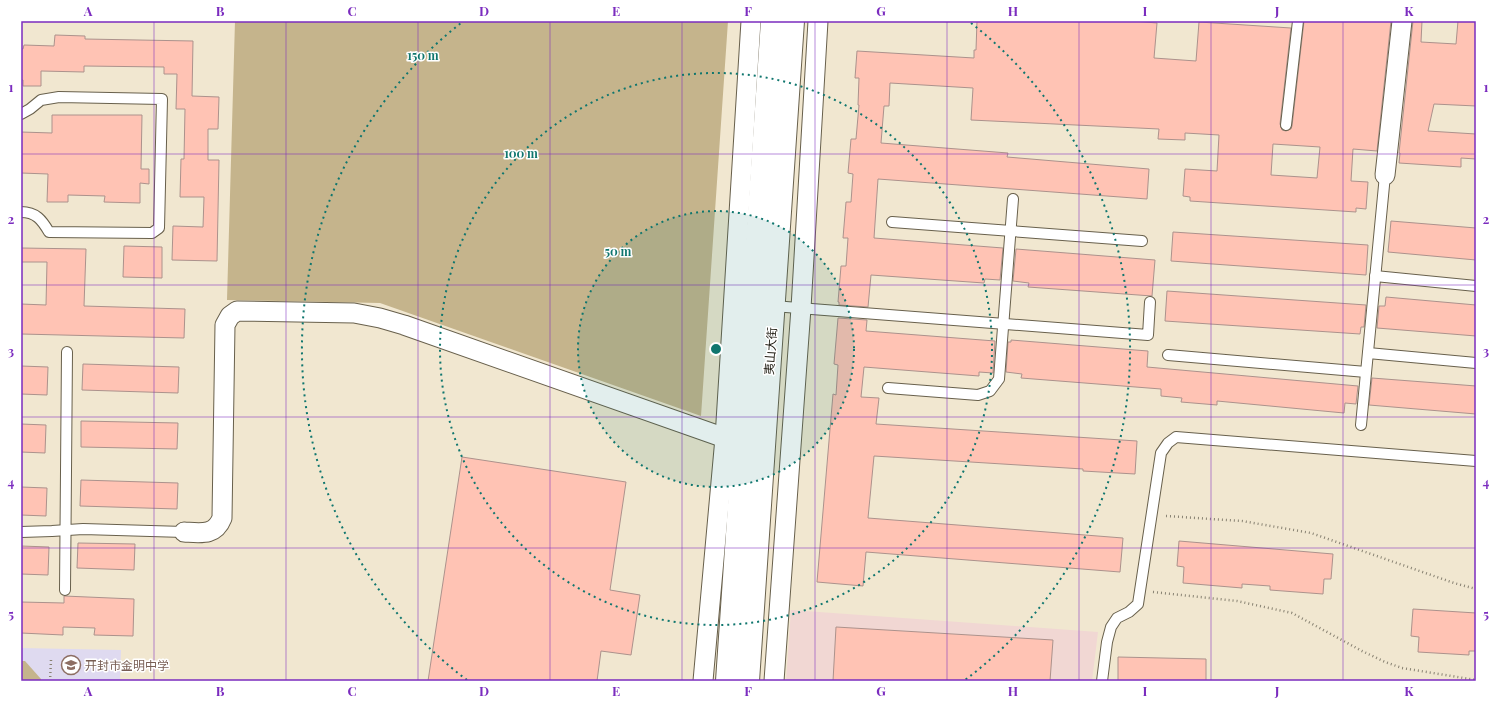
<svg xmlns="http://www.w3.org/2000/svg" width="1497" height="702" font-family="'Playfair Display','Noto Sans SC',serif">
  <rect width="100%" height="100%" fill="#f1e7d0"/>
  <path fill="#f1d7d3" d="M791 610 1098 632 1092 681H786Z"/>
  <path fill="#dfdaf0" d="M21 648 121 650 120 681H21Z"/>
  <g fill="#c5b48c">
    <path d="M235 21H728L701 416 380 303 227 300Z"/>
    <path d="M21 661H25L41 679V681H21Z"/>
  </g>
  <g fill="#ffc3b4" stroke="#ac928c" fill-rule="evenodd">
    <path d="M977 21H1133L1157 23 1154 58 1196 61 1199 22 1291 28 1280 124 1282 130 1286 131 1291 129 1292 126 1304 21H1391L1377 151 1353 149 1351 181 1368 182 1366 209 1356 208V212L1190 201V197L1183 196 1185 169 1217 171 1219 135 1185 133V140L1158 139 1159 129 971 120 973 88 890 83 889 106H884L881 143 1008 153 1007 157 1149 169 1147 199 878 179 874 238 1003 248 1000 280 985 279 984 283 871 275 868 307 839 305V302H838L841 266H846L848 238H843L846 202H851L853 174 848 173 851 139H856L859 105H858L859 78H855L857 51 974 58V50H976ZM1273 144 1320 147 1317 178 1271 175Z"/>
    <path d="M1413 21H1422L1421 42 1456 44 1458 21H1476V106L1434 104 1428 131 1476 134V159L1461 158V167L1399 163 1400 153H1399Z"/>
    <path d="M55 35 85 36V39L193 41 192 96 219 97 218 129H208V160H219L217 261 172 260 173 226 203 227 204 197H180L181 159H184L185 109H176L177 74H164V67L84 66V72L41 71V86H23V80H21V49H23L24 45 54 46Z"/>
    <path d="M52 115H142L141 169H149V184L140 183V203L104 202 105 196 68 195V202H47L48 174 21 173V132L52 133Z"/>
    <path d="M1391 221 1476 228V260L1388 252Z"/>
    <path d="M1173 232 1368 245 1366 275 1171 261Z"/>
    <path d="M124 246 162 247V278L123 277Z"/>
    <path d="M21 248 86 249 84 306 185 309 184 338 21 334V304L46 305 47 262H21Z"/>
    <path d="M1016 249 1155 260 1152 296 1028 287 1029 283 1013 281Z"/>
    <path d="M1167 291 1366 305 1364 327H1361L1360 334 1165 321Z"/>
    <path d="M1386 297 1476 305V336L1377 328 1379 306H1385Z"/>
    <path d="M838 318 867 320 866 331 995 341 993 373 979 372V376L864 367 861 397 879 398 876 424 1137 441 1135 474 1083 471V469L874 456 868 518 1123 538 1120 572 866 552 863 586 817 582 833 394 836 395 838 365 834 364Z"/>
    <path d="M1011 340 1148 351 1147 367 1358 386 1356 404 1345 403 1344 413 1217 401V405L1181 402 1182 398 1161 396V389L1021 378 1022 374 1006 372 1008 342H1011Z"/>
    <path d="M83 364 179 367 178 393 82 390Z"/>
    <path d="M21 366 48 367 47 395 21 394Z"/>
    <path d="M1372 378 1476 386V414L1369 405Z"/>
    <path d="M81 421 178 423 177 449 81 447Z"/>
    <path d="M21 424 46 425 45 453 21 452Z"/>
    <path d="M462 457 626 482 610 590 640 595 631 655 601 651 597 681H428Z"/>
    <path d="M81 480 178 483 177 509 80 506Z"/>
    <path d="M21 487 47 488 46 516 21 515Z"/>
    <path d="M1179 541 1333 554 1331 579H1324L1323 594 1270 590V586L1242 584V588L1183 583 1184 567 1177 566Z"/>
    <path d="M78 543 135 544 134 570 77 568Z"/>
    <path d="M21 546 49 547 48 575 21 574Z"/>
    <path d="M64 596 134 599 133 636 94 635 95 628 63 627V635L21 633V602L64 603Z"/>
    <path d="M1413 609 1476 613V651H1469V655L1418 652 1419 637 1411 636Z"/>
    <path d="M836 627 1053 640 1050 681H833Z"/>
    <path d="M1118 657 1206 659V681H1118Z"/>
  </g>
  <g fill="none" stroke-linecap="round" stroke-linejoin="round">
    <defs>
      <g id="service">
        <path d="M21 114 30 109 41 100 59 97 162 99 159 228 152 233 49 232C42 220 36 212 21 212"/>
        <path d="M1286 125 1298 21"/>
        <path d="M892 222 1142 241"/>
        <path d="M1375 276 1476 286"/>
        <path d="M773 306 1148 335 1150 302"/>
        <path d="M1368 353 1476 363"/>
        <path d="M1168 355 1366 372"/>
        <path d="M888 388 978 395 990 391 999 379 1013 199"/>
        <path d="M1361 425 1385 175"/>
        <path d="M21 532 52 531 83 529 184 532"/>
        <path d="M65 590 67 352"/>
        <path d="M1102 681 1107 642 1111 627 1117 618 1129 612 1138 604 1161 453 1168 443 1176 437 1476 461"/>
      </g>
      <g id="minor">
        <path d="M1385 175 1402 21"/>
        <path d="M184 532C201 533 215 536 222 518L225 325 230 316 237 311 354 313 380 318 404 325 725 438"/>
        <path d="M703 681 725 438 751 21"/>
        <path d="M774 681 801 308 818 21"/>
      </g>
      <g id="secondary">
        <path d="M727 681 772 21"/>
        <path d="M748 681 793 21"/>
      </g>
    </defs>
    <use href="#service" stroke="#68604c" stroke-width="12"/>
    <use href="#minor" stroke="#68604c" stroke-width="21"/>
    <use href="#secondary" stroke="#68604c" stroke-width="24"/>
    <g stroke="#888272" stroke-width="2.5" stroke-dasharray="1 3" stroke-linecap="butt">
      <path d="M1166 516 1242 521 1311 533 1454 583 1476 589"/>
      <path d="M1153 592 1237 601 1292 613 1362 651 1385 662 1402 668 1476 680"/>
      <path d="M50 681 51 660"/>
    </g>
    <use href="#service" stroke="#fff" stroke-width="10"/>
    <use href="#minor" stroke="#fff" stroke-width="19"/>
    <use href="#secondary" stroke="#fff" stroke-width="22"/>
  </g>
  <path fill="none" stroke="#7b2cbf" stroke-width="1" stroke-opacity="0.55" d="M154 21V681M286 21V681M418 21V681M550 21V681M682 21V681M815 21V681M947 21V681M1079 21V681M1211 21V681M1343 21V681M21 154H1476M21 285H1476M21 417H1476M21 548H1476"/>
  <circle cx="716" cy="349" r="138" fill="#0f766e" fill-opacity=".12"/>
  <g fill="none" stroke="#0f766e" stroke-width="2" stroke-dasharray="2 4">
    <circle cx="716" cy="349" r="138"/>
    <circle cx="716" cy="349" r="276"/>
    <path d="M467 680A414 414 0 0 1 461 23M971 23A414 414 0 0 1 965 680"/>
  </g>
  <defs>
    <symbol id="school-ring" viewBox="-11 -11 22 22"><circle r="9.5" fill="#fff" stroke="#8d6e63" stroke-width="1.5"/><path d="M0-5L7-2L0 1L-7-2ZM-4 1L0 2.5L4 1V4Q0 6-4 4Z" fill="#8d6e63"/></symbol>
  </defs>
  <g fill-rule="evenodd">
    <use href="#school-ring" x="60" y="654" width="22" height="22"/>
  </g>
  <g text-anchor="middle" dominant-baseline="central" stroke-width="3" stroke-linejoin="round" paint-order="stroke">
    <g font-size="12" fill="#232017" stroke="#fff">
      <text transform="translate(770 351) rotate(-86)">夷山大街</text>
    </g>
    <g font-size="12" fill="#785e54" stroke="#fff" text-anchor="start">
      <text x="85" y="665">开封市金明中学</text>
    </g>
  </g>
  <circle cx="716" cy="349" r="6" fill="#0f766e" stroke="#fff" stroke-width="2"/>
  <g font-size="12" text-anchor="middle" font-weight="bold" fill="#0f766e" stroke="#fff" stroke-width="3" stroke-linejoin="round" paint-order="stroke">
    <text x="423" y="60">150 m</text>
    <text x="521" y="158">100 m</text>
    <text x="618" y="256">50 m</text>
  </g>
  <rect width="1497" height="702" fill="none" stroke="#ffffff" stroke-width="44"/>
  <rect x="22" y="22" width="1453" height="658" fill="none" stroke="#7b2cbf" stroke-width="1.5"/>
  <g font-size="13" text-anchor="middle" font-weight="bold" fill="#7b2cbf">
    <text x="88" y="16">A</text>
    <text x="220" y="16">B</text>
    <text x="352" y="16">C</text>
    <text x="484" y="16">D</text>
    <text x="616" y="16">E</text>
    <text x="748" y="16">F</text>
    <text x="881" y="16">G</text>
    <text x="1013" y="16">H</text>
    <text x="1145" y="16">I</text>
    <text x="1277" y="16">J</text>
    <text x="1409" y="16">K</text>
    <text x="11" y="92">1</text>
    <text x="1486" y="92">1</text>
    <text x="11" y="224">2</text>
    <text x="1486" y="224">2</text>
    <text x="11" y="356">3</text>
    <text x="1486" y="356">3</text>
    <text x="11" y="487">4</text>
    <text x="1486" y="487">4</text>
    <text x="11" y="619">5</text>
    <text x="1486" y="619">5</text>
    <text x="88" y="696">A</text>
    <text x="220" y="696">B</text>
    <text x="352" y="696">C</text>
    <text x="484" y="696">D</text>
    <text x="616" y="696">E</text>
    <text x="748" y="696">F</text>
    <text x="881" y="696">G</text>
    <text x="1013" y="696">H</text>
    <text x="1145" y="696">I</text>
    <text x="1277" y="696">J</text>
    <text x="1409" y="696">K</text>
  </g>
</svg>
